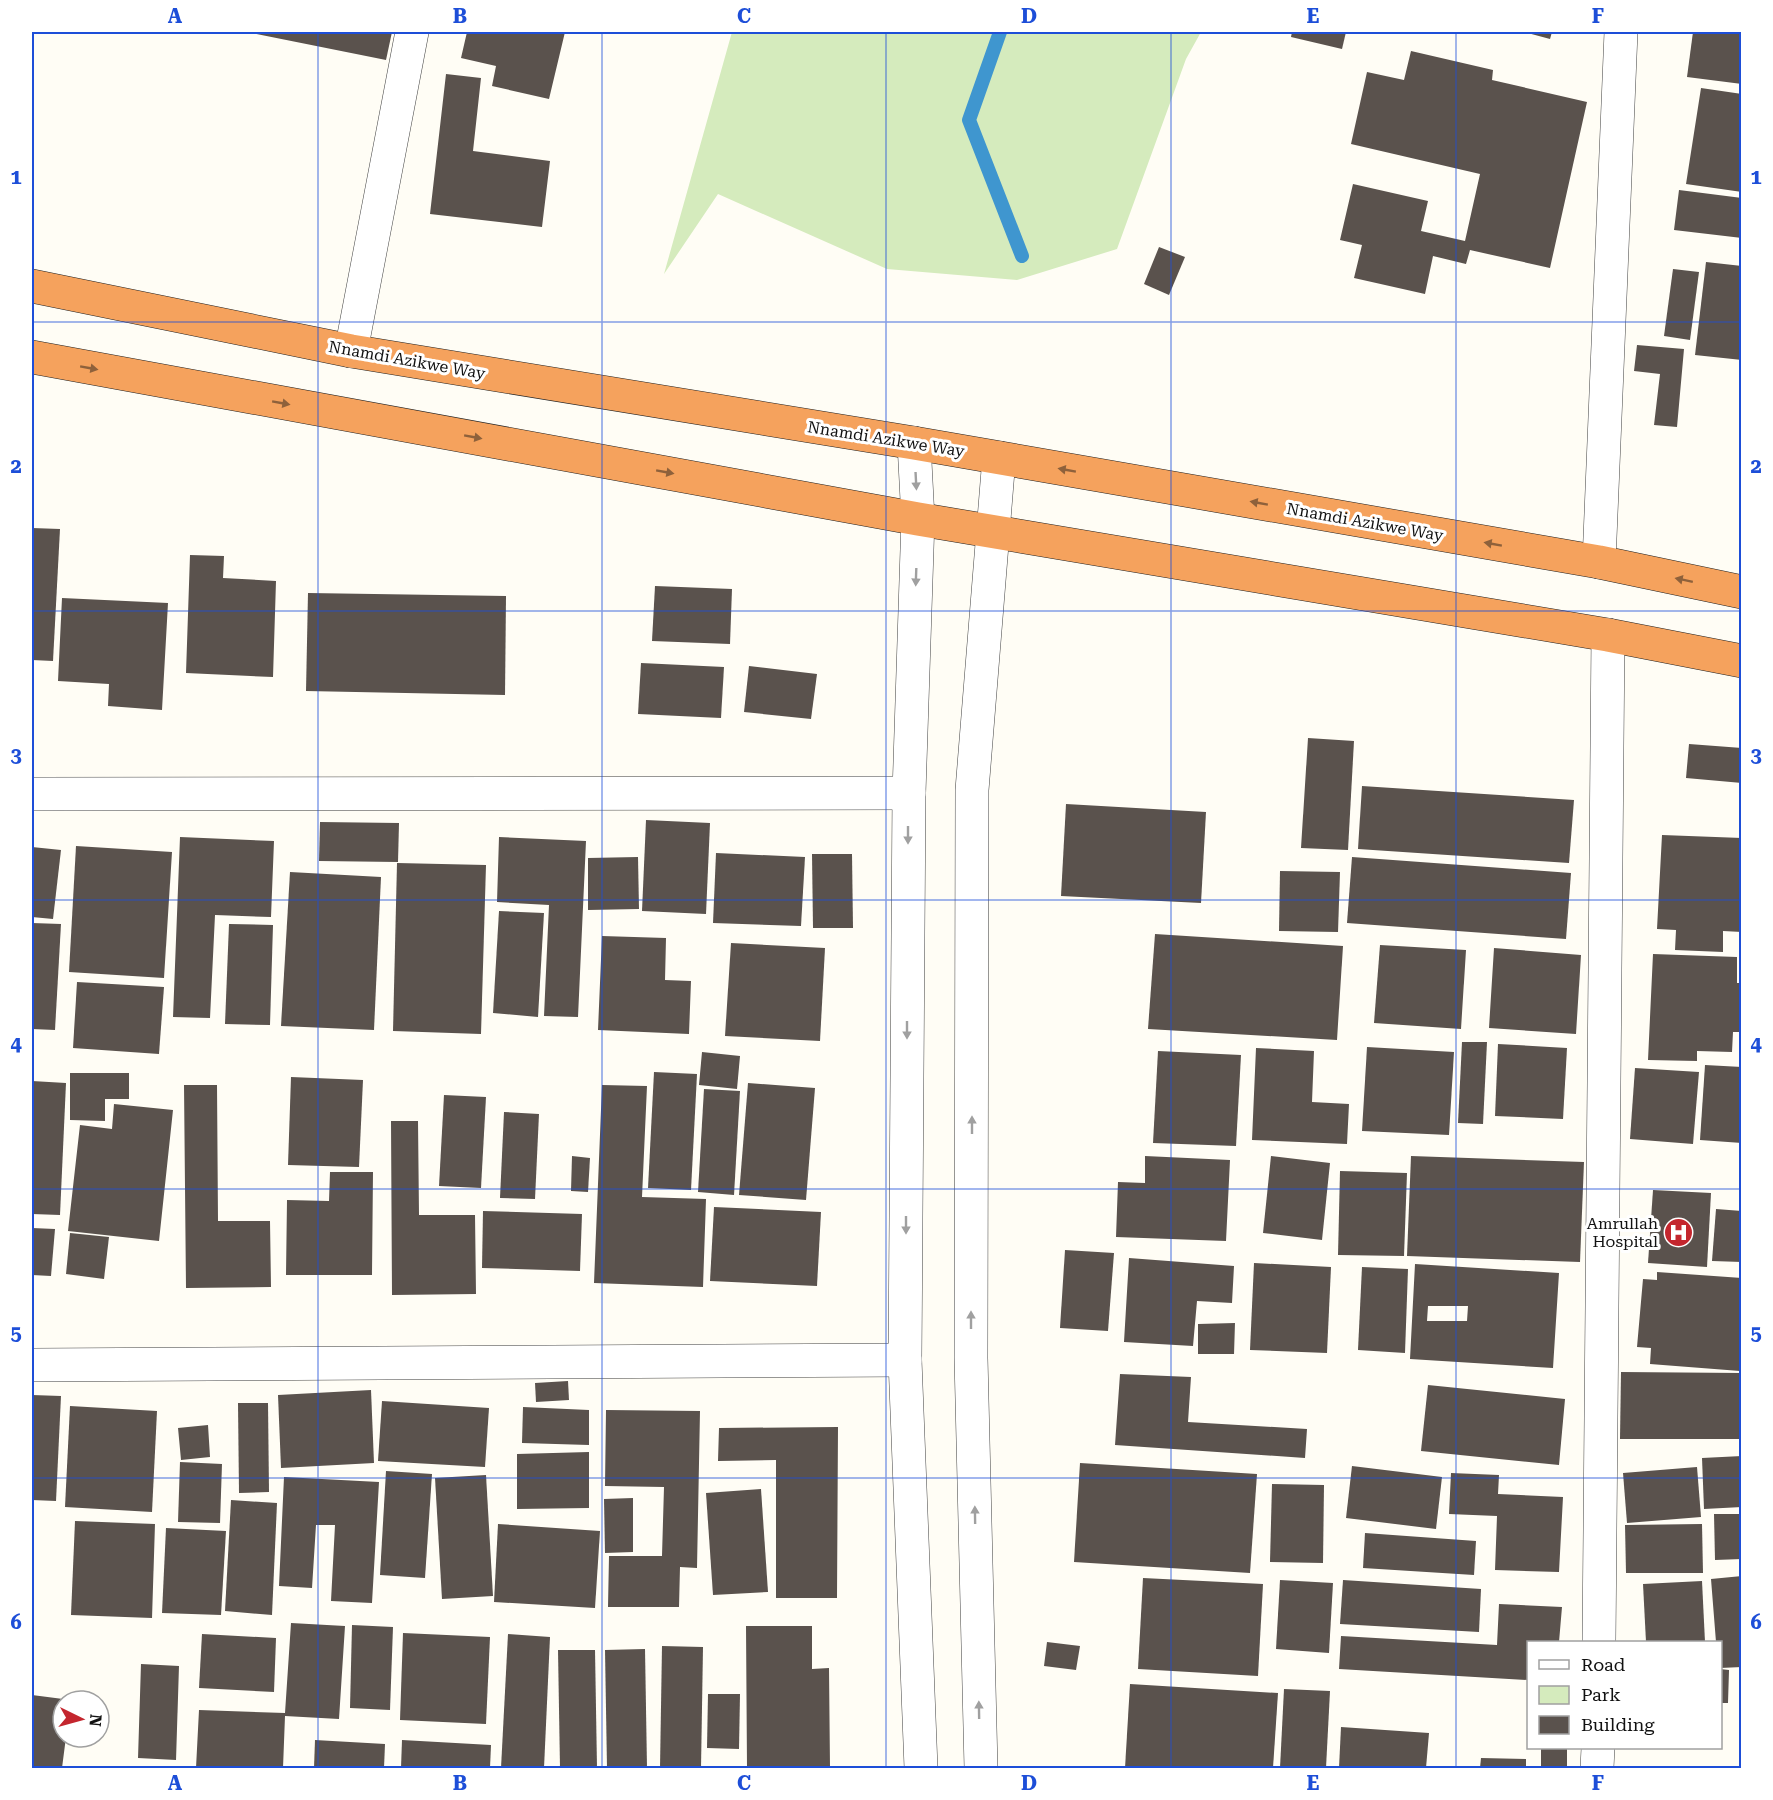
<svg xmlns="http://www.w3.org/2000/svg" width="1773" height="1800" font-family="'Roboto Serif',serif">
  <rect width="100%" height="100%" fill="#fffdf5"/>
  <path fill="#d5ebbd" d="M732 32H1201L1186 59 1117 249 1017 280 887 269 718 194 664 274Z"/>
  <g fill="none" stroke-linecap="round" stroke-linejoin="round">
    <path stroke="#3f96cf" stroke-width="14" d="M1000 32 969 120 1022 256"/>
  </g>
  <g fill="#5a524d" fill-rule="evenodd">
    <path d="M247 32H392L386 60Z"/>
    <path d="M467 32H565L549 99 492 86 496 66 461 58Z"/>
    <path d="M1292 32H1346L1342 49 1291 37Z"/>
    <path d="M1524 32H1552L1550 39Z"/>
    <path d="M1693 32H1742V84L1687 77Z"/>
    <path d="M1411 51 1493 70 1492 80 1587 102 1550 268 1470 250 1466 264 1433 256 1425 294 1354 278 1362 245 1340 240 1353 184 1428 201 1421 231 1465 241 1480 174 1351 144 1367 72 1404 80Z"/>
    <path d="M446 74 481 78 473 151 550 161 542 227 430 214Z"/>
    <path d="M1701 88 1742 94V192L1686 184Z"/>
    <path d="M1679 190 1742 198V238L1674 230Z"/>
    <path d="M1159 247 1185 257 1169 295 1144 284Z"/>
    <path d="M1706 262 1742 266V360L1695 355Z"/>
    <path d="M1673 269 1699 272 1690 340 1664 336Z"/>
    <path d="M1637 345 1684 349 1677 427 1654 425 1660 374 1634 371Z"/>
    <path d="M32 528 60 529 53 661 32 660Z"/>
    <path d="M190 555 224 556 223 578 276 581 273 677 186 673Z"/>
    <path d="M655 586 732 589 730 644 652 641Z"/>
    <path d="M308 593 506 596 505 695 306 691Z"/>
    <path d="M62 598 168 603 162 710 108 706 109 684 58 681Z"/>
    <path d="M641 663 724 667 721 718 638 714Z"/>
    <path d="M749 666 817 674 811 719 744 712Z"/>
    <path d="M1308 738 1354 741 1348 850 1301 848Z"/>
    <path d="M1689 744 1742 748V783L1686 778Z"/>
    <path d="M1362 786 1574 800 1569 863 1358 849Z"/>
    <path d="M1066 804 1206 812 1201 903 1061 896Z"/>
    <path d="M646 820 710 823 706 914 642 911Z"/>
    <path d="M320 822 399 823 398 862 319 861Z"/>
    <path d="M1662 835 1742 838V932L1723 931V952L1675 950 1676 930 1657 929Z"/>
    <path d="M180 837 274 841 271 917 215 915 210 1018 173 1017Z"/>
    <path d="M499 837 586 841 578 1017 544 1016 549 905 497 902Z"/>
    <path d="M76 846 172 852 164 978 69 972Z"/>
    <path d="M32 847 61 850 53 919 32 917Z"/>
    <path d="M716 853 805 857 801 926 713 923Z"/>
    <path d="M812 854H852L853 928H813Z"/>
    <path d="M638 857 639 909 588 910V858Z"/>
    <path d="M1352 857 1571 873 1566 939 1347 923Z"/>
    <path d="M397 863 486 865 481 1034 393 1031Z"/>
    <path d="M1280 871 1340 872 1338 932 1279 931Z"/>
    <path d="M290 872 381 877 374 1030 281 1026Z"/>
    <path d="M499 911 544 913 538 1017 493 1013Z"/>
    <path d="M32 923 61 924 55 1030 32 1029Z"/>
    <path d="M229 924 273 925 270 1025 225 1024Z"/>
    <path d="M1155 934 1343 946 1337 1040 1148 1029Z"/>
    <path d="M602 936 666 938 665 980 691 981 689 1034 598 1030Z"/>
    <path d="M731 943 825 948 820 1041 725 1036Z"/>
    <path d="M1380 945 1466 950 1461 1029 1374 1023Z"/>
    <path d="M1494 948 1581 955 1576 1034 1489 1028Z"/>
    <path d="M1653 954 1737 957V983H1742V1032H1733L1732 1052 1697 1051V1061L1648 1060Z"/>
    <path d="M77 982 164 987 159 1054 73 1048Z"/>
    <path d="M1462 1042H1487L1483 1124 1458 1123Z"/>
    <path d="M1498 1044 1567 1048 1563 1119 1495 1116Z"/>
    <path d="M1367 1047 1454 1052 1449 1135 1362 1131Z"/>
    <path d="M1256 1048 1314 1051 1312 1102 1349 1104 1347 1144 1252 1140Z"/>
    <path d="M1158 1051 1241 1055 1236 1146 1153 1143Z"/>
    <path d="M702 1052 740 1056 737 1089 699 1085Z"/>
    <path d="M1705 1065 1742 1067V1143L1700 1140Z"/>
    <path d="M1635 1068 1699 1072 1693 1144 1630 1139Z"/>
    <path d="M654 1072 697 1074 691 1190 648 1188Z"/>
    <path d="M70 1073H129V1099H105V1121L70 1120Z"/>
    <path d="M291 1077 363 1080 359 1167 288 1165Z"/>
    <path d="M32 1081 66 1083 60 1215 32 1214Z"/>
    <path d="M748 1083 815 1088 806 1200 739 1195Z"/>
    <path d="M184 1085H217L218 1221H270L271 1287 186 1288Z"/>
    <path d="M602 1085 647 1086 642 1197 706 1199 703 1287 594 1283Z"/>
    <path d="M704 1089 740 1091 734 1195 698 1192Z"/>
    <path d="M444 1095 486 1097 481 1188 439 1186Z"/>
    <path d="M114 1104 173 1110 159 1241 68 1231 80 1125 112 1129Z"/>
    <path d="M504 1112 539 1114 535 1199 500 1198Z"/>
    <path d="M391 1121H418L419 1215H475L476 1294 392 1295Z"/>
    <path d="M572 1156 590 1158 588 1192 571 1191Z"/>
    <path d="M1145 1156 1230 1160 1226 1241 1116 1237 1118 1182 1145 1183Z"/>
    <path d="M1271 1156 1330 1163 1322 1240 1263 1233Z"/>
    <path d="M1411 1156 1584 1162 1580 1262 1407 1256Z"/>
    <path d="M1340 1171 1407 1173 1404 1256 1338 1255Z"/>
    <path d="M330 1172H373L372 1275H286L287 1200 329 1201Z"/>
    <path d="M1653 1190 1711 1193 1707 1267 1648 1263Z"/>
    <path d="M714 1207 821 1212 817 1286 710 1281Z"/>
    <path d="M1716 1209 1742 1211V1262L1712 1261Z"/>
    <path d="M483 1211 582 1214 580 1271 482 1268Z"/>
    <path d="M32 1228 55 1229 51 1276 32 1275Z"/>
    <path d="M70 1233 109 1237 104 1279 66 1274Z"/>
    <path d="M1065 1250 1114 1253 1108 1331 1060 1328Z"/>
    <path d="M1129 1258 1234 1266 1232 1303 1197 1301 1193 1346 1124 1342Z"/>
    <path d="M1254 1263 1331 1267 1327 1353 1250 1350Z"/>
    <path d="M1415 1264 1559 1273 1553 1368 1410 1359ZM1428 1306H1468L1467 1321H1427Z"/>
    <path d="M1362 1267 1408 1269 1405 1353 1358 1350Z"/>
    <path d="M1657 1272 1742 1278 1740 1371 1650 1364 1651 1348 1637 1347 1643 1279 1657 1280Z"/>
    <path d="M1235 1323 1234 1354H1198V1324Z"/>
    <path d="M1621 1372 1742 1373V1439H1620Z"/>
    <path d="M1120 1374 1191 1377 1188 1422 1307 1429 1305 1458 1115 1445Z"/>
    <path d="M568 1381 569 1400 536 1402 535 1383Z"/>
    <path d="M1428 1385 1565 1399 1559 1465 1421 1451Z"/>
    <path d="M371 1390 374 1463 281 1468 278 1395Z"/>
    <path d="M32 1395 61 1396 56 1501 32 1500Z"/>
    <path d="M382 1401 489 1408 485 1467 378 1461Z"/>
    <path d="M238 1403H268L269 1492 239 1493Z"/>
    <path d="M70 1406 157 1411 152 1512 65 1507Z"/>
    <path d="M523 1407 589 1410V1445L522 1443Z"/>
    <path d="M606 1410 700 1411 697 1568 680 1567 679 1607H608L609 1556H662L664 1487 605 1486Z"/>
    <path d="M208 1425 210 1457 181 1460 178 1428Z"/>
    <path d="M838 1427 837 1598H776V1460L718 1461 719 1428Z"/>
    <path d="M589 1452V1508L517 1509V1454Z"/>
    <path d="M1742 1456V1507L1704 1509 1702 1458Z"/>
    <path d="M180 1462 222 1464 220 1523 178 1522Z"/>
    <path d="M1080 1463 1257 1474 1250 1573 1074 1562Z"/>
    <path d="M1352 1466 1442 1477 1436 1529 1346 1518Z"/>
    <path d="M1697 1467 1701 1517 1627 1523 1623 1473Z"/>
    <path d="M386 1471 432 1474 425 1578 380 1575Z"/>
    <path d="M1451 1473 1499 1475 1498 1494 1563 1497 1559 1572 1495 1570 1497 1516 1449 1514Z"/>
    <path d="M486 1475 493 1596 442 1599 435 1478Z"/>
    <path d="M284 1477 379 1482 372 1603 331 1601 335 1525H316L312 1588 279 1586Z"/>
    <path d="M1272 1484 1324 1485 1323 1563 1270 1562Z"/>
    <path d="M761 1489 768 1592 713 1595 706 1493Z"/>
    <path d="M633 1498V1552L605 1553 604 1499Z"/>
    <path d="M231 1500 277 1503 272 1615 225 1611Z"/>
    <path d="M1714 1514H1742V1559L1715 1560Z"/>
    <path d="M75 1521 155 1524 152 1618 71 1615Z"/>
    <path d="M498 1524 600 1531 595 1608 494 1602Z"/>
    <path d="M1702 1524 1703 1573H1626L1625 1525Z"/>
    <path d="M166 1528 226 1531 221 1615 162 1613Z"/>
    <path d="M1365 1533 1476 1541 1474 1575 1363 1568Z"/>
    <path d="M1742 1576V1667L1720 1668V1642H1716L1711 1579Z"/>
    <path d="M1143 1578 1263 1584 1258 1676 1138 1669Z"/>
    <path d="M1280 1580 1333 1583 1329 1653 1276 1649Z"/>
    <path d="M1343 1580 1481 1589 1479 1632 1340 1624Z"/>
    <path d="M1702 1581 1705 1642H1646L1643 1584Z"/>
    <path d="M1499 1604 1562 1607 1559 1642H1528V1680L1339 1669 1341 1636 1497 1645Z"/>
    <path d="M291 1623 345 1626 339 1719 285 1716 283 1768H196L199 1710 285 1713Z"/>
    <path d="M352 1625 393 1627 390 1710 350 1708Z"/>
    <path d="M746 1626H812V1669L829 1668 830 1768H747Z"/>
    <path d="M403 1633 490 1637 486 1724 400 1720Z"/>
    <path d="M202 1634 276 1638 274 1692 199 1688Z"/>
    <path d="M508 1634 550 1637 544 1768H501Z"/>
    <path d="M1047 1642 1080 1646 1076 1670 1044 1666Z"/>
    <path d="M662 1646 703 1647 701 1768H660Z"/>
    <path d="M645 1649 647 1768H607L605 1650Z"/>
    <path d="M558 1650H595L597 1768H560Z"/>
    <path d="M141 1664 179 1666 176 1760 138 1758Z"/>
    <path d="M1720 1669 1729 1670 1728 1703H1720Z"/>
    <path d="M1130 1684 1278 1693 1273 1768H1125Z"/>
    <path d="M1284 1689 1330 1691 1326 1768H1280Z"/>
    <path d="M708 1694H740L739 1749 707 1748Z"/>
    <path d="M32 1695 63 1699V1737H66L62 1768H32Z"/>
    <path d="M1341 1727 1429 1733 1426 1768H1339Z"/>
    <path d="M315 1740 385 1744 384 1768H314Z"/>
    <path d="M402 1740 491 1745 490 1768H401Z"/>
    <rect x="1541" y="1748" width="26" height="20"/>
    <path d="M1481 1758 1526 1759V1768H1480Z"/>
  </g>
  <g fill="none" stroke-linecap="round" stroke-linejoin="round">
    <defs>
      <g id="minor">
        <path d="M351 351 412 32"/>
        <path d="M914 443 918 519 909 793 905 1360 921 1768"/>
        <path d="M1599 562 1621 32"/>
        <path d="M32 794 909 793"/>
        <path d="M32 1365 905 1360"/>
        <path d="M1599 1642 1608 635"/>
        <path d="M981 1768 971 1358 972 790 999 458"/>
        <path d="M1597 1768 1598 1748"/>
      </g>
      <g id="highway">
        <path d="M32 286 351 351 914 443 1599 562 1742 592"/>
        <path d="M32 357 918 519 1608 635 1742 661"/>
      </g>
    </defs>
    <use href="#minor" stroke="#444" stroke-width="34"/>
    <use href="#highway" stroke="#222" stroke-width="34"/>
    <use href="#minor" stroke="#fff" stroke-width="33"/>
    <use href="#highway" stroke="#f5a25d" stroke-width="33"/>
  </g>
  <defs><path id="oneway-solid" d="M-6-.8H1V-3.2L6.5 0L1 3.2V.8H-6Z" transform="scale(1.5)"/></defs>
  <g fill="#8e613b">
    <use href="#oneway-solid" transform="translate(89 368) rotate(10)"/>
    <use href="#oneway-solid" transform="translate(281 403) rotate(10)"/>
    <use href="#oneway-solid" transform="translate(473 437) rotate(10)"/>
    <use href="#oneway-solid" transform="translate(1067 470) rotate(-170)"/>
    <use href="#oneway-solid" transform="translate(665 472) rotate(10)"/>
    <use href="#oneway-solid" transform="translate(1259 503) rotate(-170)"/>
    <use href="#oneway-solid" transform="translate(1493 544) rotate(-170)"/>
    <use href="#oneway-solid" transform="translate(1684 580) rotate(-168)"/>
  </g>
  <g fill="#a0a0a0">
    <use href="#oneway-solid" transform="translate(916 481) rotate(87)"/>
    <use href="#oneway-solid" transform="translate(916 577) rotate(92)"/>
    <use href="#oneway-solid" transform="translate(908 835) rotate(90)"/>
    <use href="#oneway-solid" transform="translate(907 1030) rotate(90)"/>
    <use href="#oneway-solid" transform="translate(972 1125) rotate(-90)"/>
    <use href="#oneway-solid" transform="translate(906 1225) rotate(90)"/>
    <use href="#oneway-solid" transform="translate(971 1320) rotate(-90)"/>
    <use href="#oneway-solid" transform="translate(975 1515) rotate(-91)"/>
    <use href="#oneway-solid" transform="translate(979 1710) rotate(-91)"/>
  </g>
  <path fill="none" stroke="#1d4ed8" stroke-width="1.5" stroke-opacity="0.55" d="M318 32V1768M602 32V1768M886 32V1768M1171 32V1768M1456 32V1768M32 322H1742M32 611H1742M32 900H1742M32 1189H1742M32 1478H1742"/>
  <defs>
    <symbol id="hospital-disc" viewBox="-11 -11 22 22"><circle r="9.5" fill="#c4262e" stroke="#fff"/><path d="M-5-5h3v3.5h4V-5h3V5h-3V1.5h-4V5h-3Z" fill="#fff"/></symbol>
  </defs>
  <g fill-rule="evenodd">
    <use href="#hospital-disc" x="1662" y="1216" width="33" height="33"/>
  </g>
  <g text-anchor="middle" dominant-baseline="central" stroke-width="6" stroke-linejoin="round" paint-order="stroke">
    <g font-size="16" fill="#111" stroke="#fff">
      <text transform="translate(407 360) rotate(10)">Nnamdi Azikwe Way</text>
      <text transform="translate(886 439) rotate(9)">Nnamdi Azikwe Way</text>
      <text transform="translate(1365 522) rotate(10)">Nnamdi Azikwe Way</text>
    </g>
    <g font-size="16" fill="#111" stroke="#fff" text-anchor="end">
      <text x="1658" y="1223">Amrullah<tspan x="1658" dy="18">Hospital</tspan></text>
    </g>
  </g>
  <rect width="1773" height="1800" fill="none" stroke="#ffffff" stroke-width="66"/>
  <rect x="1527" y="1641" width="195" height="108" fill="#ffffff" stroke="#a0a0a0" stroke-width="1.5"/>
  <rect x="1539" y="1660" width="30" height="9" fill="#ffffff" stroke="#a0a0a0" stroke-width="1.5"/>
  <text x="1581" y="1671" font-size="18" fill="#111111">Road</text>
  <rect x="1539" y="1686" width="30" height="18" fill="#d5ebbd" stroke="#a0a0a0" stroke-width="1.5"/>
  <text x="1581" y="1701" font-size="18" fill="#111111">Park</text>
  <rect x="1539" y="1716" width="30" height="18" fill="#5a524d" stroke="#a0a0a0" stroke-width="1.5"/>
  <text x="1581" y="1731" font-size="18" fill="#111111">Building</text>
  <g transform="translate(81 1719) rotate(95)"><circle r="28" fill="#ffffff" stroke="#a0a0a0" stroke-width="1.5"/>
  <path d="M0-4.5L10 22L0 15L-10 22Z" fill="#c4262e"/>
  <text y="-9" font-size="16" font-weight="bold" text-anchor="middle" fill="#111111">N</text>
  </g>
  <rect x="33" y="33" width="1707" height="1734" fill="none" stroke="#1d4ed8" stroke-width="2"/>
  <g font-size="20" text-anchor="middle" font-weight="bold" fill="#1d4ed8">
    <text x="175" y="23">A</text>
    <text x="460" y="23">B</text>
    <text x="744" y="23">C</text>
    <text x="1029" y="23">D</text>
    <text x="1313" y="23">E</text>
    <text x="1598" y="23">F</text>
    <text x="16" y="184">1</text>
    <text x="1756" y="184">1</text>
    <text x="16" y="473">2</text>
    <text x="1756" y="473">2</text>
    <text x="16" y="762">3</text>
    <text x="1756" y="762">3</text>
    <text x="16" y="1051">4</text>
    <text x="1756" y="1051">4</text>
    <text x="16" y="1340">5</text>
    <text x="1756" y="1340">5</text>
    <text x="16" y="1629">6</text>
    <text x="1756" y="1629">6</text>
    <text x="175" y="1790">A</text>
    <text x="460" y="1790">B</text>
    <text x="744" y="1790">C</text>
    <text x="1029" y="1790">D</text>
    <text x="1313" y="1790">E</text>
    <text x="1598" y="1790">F</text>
  </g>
</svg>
